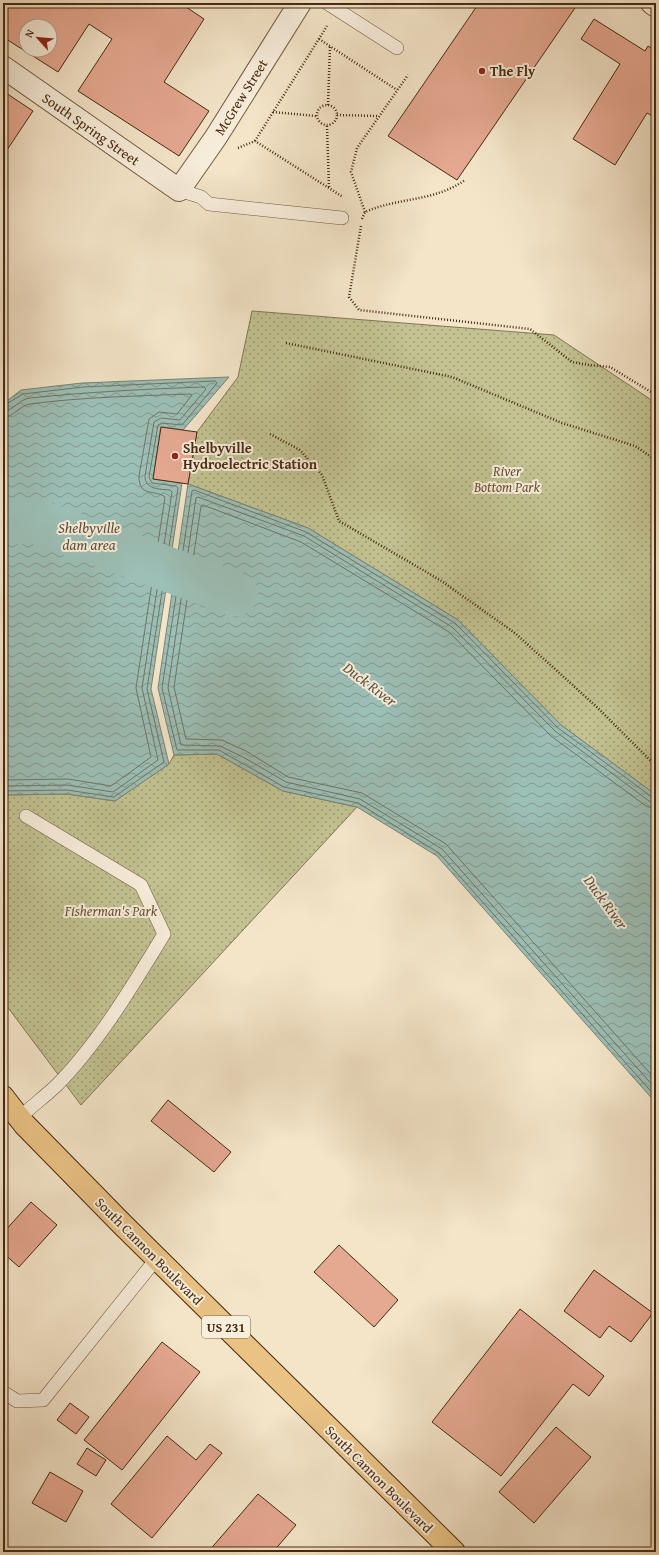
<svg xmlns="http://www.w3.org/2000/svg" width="659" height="1555" font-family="'Gentium Book Plus',serif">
  <defs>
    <pattern id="park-dots" width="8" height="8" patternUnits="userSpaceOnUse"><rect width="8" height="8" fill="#c2c292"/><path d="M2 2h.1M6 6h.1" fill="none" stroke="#9f9e76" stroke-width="1.8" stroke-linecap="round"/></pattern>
    <pattern id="water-waves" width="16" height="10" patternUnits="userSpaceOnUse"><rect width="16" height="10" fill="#9cbfb6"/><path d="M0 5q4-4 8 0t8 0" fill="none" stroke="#819b93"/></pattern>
  </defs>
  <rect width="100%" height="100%" fill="#f4e5c9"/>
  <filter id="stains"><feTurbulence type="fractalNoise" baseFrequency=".005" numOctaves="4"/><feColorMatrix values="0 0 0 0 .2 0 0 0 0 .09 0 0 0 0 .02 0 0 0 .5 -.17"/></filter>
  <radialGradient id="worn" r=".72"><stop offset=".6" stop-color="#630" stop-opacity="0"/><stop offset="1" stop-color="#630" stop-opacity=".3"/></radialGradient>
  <g fill="url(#park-dots)" stroke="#847652">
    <path d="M252 311 554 335 656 403V795L561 725 458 620 308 528 188 484 197 432 238 377Z"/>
    <path d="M217 754 283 791 357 807 81 1105 3 1001V795L67 794 115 801 169 764 174 755Z"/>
  </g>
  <g fill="url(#water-waves)" stroke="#7a8374">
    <path d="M229 377 183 430 161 427 153 479 182 483 151 689 169 764 115 801 67 794 3 795V404L21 390 82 383Z"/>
    <path d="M188 484 308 528 458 620 561 725 656 795V1103L437 856 357 807 283 791 217 754 174 755 158 688Z"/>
  </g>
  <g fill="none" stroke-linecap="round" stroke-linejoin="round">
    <g stroke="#727464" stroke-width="1">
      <path d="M3 406 23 394 83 387 215 381 217 383 182 425 162 423 158 425 149 477 152 483 176 486 178 488 147 689 164 762 114 797 67 790 3 791"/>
      <path d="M3 411C14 411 19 399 30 398 88 392 146 389 204 387L206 389 180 420 161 418 154 422 145 476C145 490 160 489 170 490L172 492 142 688 158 760 113 792 67 785 3 786"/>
      <path d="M3 418C14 417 20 405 30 404 83 397 137 396 190 394L192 395 177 414 159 412 149 419 139 476C139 498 155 489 165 497L136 688 151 757 111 786 68 779 3 780"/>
      <path d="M656 797H652L558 728 455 623 306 532 194 490 192 491 162 688 177 750H219L284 787 358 803 439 853 656 1097"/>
      <path d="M656 803 649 801 555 731 452 627 304 536 198 497 196 498 168 688 181 745 220 746 243 757 286 782 360 799 442 849 656 1089"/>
      <path d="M656 809 646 806 551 736 449 632 301 542 203 505 201 506 174 687 186 739 222 740 246 751 288 777 362 793 446 844 656 1080"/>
    </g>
    <path stroke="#9cbfb6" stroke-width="45" d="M3 521 39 522 235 594"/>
  </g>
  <g fill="#e5a891" stroke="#472a11" fill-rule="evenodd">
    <path d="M3 3H180L204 19 164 82 209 111 179 156 78 91 112 39 89 24 58 72 3 37ZM26 26H50V50H26Z"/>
    <path d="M479 3H574L577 5 457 180 388 136Z"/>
    <path d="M594 19 645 51 648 46 656 51V118L647 113 615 165 573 139 620 64 581 39Z"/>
    <path d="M3 91 33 111 3 156Z"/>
    <path d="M161 427 197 432 188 484 153 479Z"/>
    <path d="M168 1100 231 1152 214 1172 151 1121Z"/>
    <path d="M31 1202 57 1225 19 1267 3 1253V1233Z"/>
    <path d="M339 1245 398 1300 374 1327 314 1272Z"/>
    <path d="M594 1270 653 1313 631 1342 609 1326 600 1338 564 1311Z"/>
    <path d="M520 1309 604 1376 589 1396 573 1384 501 1476 432 1422Z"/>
    <path d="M162 1342 200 1372 122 1470 84 1440Z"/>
    <path d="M70 1403 89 1417 76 1434 57 1420Z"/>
    <path d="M556 1427 591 1457 534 1523 499 1492Z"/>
    <path d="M167 1436 196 1460 210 1444 222 1453 152 1538 111 1504Z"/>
    <path d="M87 1448 106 1460 96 1476 77 1464Z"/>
    <path d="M50 1472 83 1491 66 1522 32 1503Z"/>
    <path d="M258 1494 296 1525 273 1552H208Z"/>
    <path d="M656 1545V1552H650Z"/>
  </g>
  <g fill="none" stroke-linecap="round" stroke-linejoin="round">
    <defs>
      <g id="lane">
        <path d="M327 3 397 48"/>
        <path d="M179 190 201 197 209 204 342 218"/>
        <path d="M19 1118C31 1107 44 1097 56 1086 98 1044 133 985 164 934L141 885 26 816"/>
        <path d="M3 1392 17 1401 43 1400 157 1258"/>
      </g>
      <g id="street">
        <path d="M652 3 656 6"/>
        <path d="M3 67 179 190 216 137 300 3"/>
      </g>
      <path id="highway" d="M3 1097 24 1124 122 1224 454 1552"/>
    </defs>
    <use href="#lane" stroke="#72593f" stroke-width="14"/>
    <use href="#street" stroke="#72593f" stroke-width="24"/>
    <use href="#highway" stroke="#472a11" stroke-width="24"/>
    <g stroke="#472a11" stroke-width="2.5" stroke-dasharray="1 2" stroke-linecap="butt">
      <path d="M319 39 397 90"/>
      <circle cx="327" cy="115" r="10"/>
      <path d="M328 105 330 46"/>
      <path d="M273 112 316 116"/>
      <path d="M337 115 378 116"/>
      <path d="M327 126 329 188"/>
      <path d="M255 141 327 26"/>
      <path d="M238 148 255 141 343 197"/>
      <path d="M365 212 351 172 357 148 408 75"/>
      <path d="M362 219 365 212C399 197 434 202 465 180"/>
      <path d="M361 226 349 297 359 310 530 329 572 362 589 365 610 367 656 395"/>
      <path d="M286 343 452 377 562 423 635 446 656 460"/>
      <path d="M270 434 300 450 322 475 339 521 440 580 515 633 598 708 656 766"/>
    </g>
    <use href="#lane" stroke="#f8eedc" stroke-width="13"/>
    <use href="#street" stroke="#f8eedc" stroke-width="22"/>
    <use href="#highway" stroke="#eac284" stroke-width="22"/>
  </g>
  <g fill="#8f2418" stroke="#f8eedc" stroke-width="1.5">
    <circle cx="482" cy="71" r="4"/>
    <circle cx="175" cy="456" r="4"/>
  </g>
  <g text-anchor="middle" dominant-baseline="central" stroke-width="4" stroke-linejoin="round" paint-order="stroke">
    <rect fill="#f8eedc" stroke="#7c654e" stroke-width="1" x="202" y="1316" width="48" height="22" rx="3"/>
    <g font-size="13" font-weight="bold" fill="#472a11">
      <text x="226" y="1327">US 231</text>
    </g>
    <g font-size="14" font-weight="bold" fill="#472a11" stroke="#f8eedc" text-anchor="start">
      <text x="490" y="71">The Fly</text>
      <text x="183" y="448">Shelbyville<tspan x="183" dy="16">Hydroelectric Station</tspan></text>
    </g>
    <g font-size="14" fill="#472a11" stroke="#f8eedc">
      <text transform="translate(241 97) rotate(-58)">McGrew Street</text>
      <text transform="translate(91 129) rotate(35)">South Spring Street</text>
      <text transform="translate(149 1251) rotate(45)">South Cannon Boulevard</text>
      <text transform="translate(379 1479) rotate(45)">South Cannon Boulevard</text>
    </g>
    <g font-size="14" font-style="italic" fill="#665031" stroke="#f8eedc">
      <text x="507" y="471">River<tspan x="507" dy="16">Bottom Park</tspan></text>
      <text x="111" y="911">Fisherman's Park</text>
    </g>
    <g font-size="15" font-style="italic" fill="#5c4f3a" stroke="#f8eedc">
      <text x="89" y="527">Shelbyville<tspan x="89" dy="17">dam area</tspan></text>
      <text transform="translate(370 684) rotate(37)">Duck River</text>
      <text transform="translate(606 902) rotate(54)">Duck River</text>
    </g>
  </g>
  <rect width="659" height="1555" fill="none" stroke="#f4e5c9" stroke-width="16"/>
  <rect x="4" y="4" width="651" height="1547" fill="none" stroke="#472a11" stroke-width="2"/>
  <rect x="8" y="8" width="643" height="1539" fill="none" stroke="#472a11"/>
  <g transform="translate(38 38) rotate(297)"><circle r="19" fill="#f8eedc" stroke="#b1a08b"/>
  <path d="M0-3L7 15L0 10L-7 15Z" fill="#8f2418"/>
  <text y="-6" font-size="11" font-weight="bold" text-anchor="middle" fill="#472a11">N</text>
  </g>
  <rect width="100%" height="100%" filter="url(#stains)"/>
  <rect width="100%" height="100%" fill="url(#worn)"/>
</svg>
